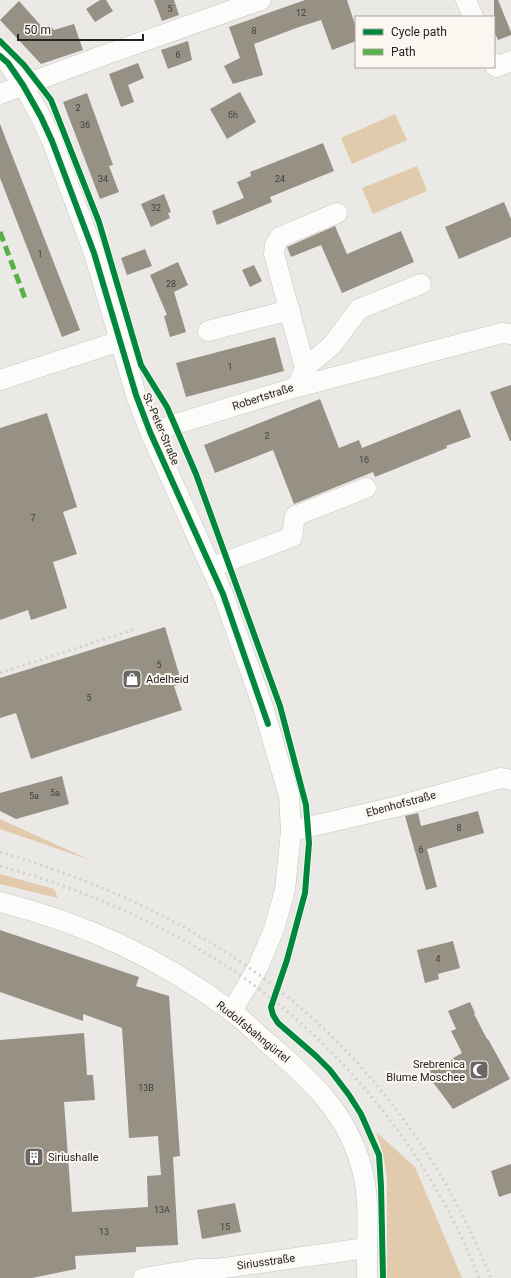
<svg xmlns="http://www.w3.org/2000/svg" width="511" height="1278" font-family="Roboto,sans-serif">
  <rect width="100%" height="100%" fill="#ebe9e6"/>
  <g fill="#e2cbac">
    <path d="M395 114 407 140 352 164 341 138Z"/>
    <path d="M417 166 427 191 373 214 362 188Z"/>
    <path d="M0 819 90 860 0 829Z"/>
    <path d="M0 874 54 889 58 898 0 884Z"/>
    <path d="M376 1132 415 1167 462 1278H387V1179L383 1153Z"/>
  </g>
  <g fill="#979085">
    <path d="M100 0H106L113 11 95 22 86 9Z"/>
    <path d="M154 0H174L179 15 162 21Z"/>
    <path d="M305 0H347L356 28V41L332 50 321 20 299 27 254 44 263 75 233 84 224 66 240 58 229 27Z"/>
    <path d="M494 0H498L511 32V35L498 40 494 31Z"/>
    <path d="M19 1 44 29 49 25 54 30 74 24 83 50 41 64 0 20Z"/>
    <path d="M188 41 192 60 168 69 161 50Z"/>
    <path d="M138 63 144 78 128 85 134 102 121 107 109 74Z"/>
    <path d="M240 92 256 122 227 139 210 109Z"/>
    <path d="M87 93 113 165 109 166 119 192 100 199 63 102Z"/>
    <path d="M0 124 80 330 62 337 0 178Z"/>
    <path d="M323 143 334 171 270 197 272 202 217 225 212 211 244 198 237 182 251 176 250 172Z"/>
    <path d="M164 194 171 212 168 213 170 218 151 227 141 204Z"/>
    <path d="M504 202 511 219V237L459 259 445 227Z"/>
    <path d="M335 226 347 254 401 231 414 262 342 293 321 245 291 257 287 247Z"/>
    <path d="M145 249 152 266 127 275 121 258Z"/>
    <path d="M178 262 188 285 174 292 186 332 170 337 164 316 167 315 150 275Z"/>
    <path d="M254 265 262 281 250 287 242 270Z"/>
    <path d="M275 337 284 371 186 397 176 363Z"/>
    <path d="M511 385V441H510L490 392Z"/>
    <path d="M320 399 339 448 359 440 362 448 460 409 471 437 446 446 447 448 375 477 373 472 294 504 273 450 215 473 204 445Z"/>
    <path d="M47 413 77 507 63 512 77 554 53 562 67 608 31 620 28 610 0 620V428Z"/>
    <path d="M165 627 182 684 174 686 182 710 31 759 16 713 0 718V678Z"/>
    <path d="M62 776 69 804 16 819 0 811V793Z"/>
    <path d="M478 811 484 833 427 849 437 887 426 890 405 816 418 813 421 826Z"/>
    <path d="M0 930 139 977 136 986 169 996 180 1156 173 1157 178 1245 136 1247V1252L75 1256 76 1269 32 1278H0V1040L84 1033 87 1075H93L95 1100 64 1102 72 1212 148 1207 147 1176 161 1175 158 1136 129 1138 122 1028 83 1014V1021L0 992Z"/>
    <path d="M453 941 460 968 438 974 439 979 425 983 417 950Z"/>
    <path d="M470 1002 475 1013 474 1014 487 1039H488L510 1079 453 1109 426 1073 462 1053 451 1031 456 1029 448 1011Z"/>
    <path d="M511 1164V1193L499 1197 491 1171Z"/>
    <path d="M235 1203 241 1232 202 1239 197 1210Z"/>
  </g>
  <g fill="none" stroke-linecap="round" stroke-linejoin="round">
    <defs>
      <g id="minor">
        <path d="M466 0 473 17"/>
        <path d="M0 56 8 63 23 85 41 117 52 141 94 253 136 395 150 432 223 594 263 707 289 796 291 831 285 890 274 929 258 967 232 1011"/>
        <path d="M494 63 496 67 511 61"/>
        <path d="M0 94 99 57 261 0"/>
        <path d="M208 331 290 310"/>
        <path d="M305 368 332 345 359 309 421 284"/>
        <path d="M0 380 120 341"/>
        <path d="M297 387 502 333 511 334"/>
        <path d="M150 432 297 387 305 368 274 254 275 245 280 237 337 213"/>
        <path d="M212 567 292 537 295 516 366 488"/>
        <path d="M291 831 395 807 501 778 511 780"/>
        <path d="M0 902C86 924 160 958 231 1011 245 1021 257 1034 270 1045 312 1081 347 1113 362 1169 371 1203 366 1243 367 1278"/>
        <path d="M143 1278 197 1269H217L366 1248"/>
      </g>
    </defs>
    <use href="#minor" stroke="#c7c6c3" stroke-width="21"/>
    <use href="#minor" stroke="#fcfcfb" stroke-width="20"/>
    <g stroke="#d2d1d1" stroke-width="3" stroke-dasharray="2 4" stroke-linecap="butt">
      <path d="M0 673 135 629"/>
      <path d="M0 852C185 907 331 999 435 1166 457 1201 475 1240 491 1278"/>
      <path d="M0 866C76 887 150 918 217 960 332 1032 431 1152 479 1278"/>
    </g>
    <path stroke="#55b245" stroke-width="5" stroke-dasharray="10 5" stroke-linecap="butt" d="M0 232 26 301"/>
    <defs>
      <g id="cycleway">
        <path d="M0 41 24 65 51 100 99 222 141 365 167 407 196 474 280 706 306 805 309 843 305 893 287 960 271 1007 273 1015 278 1023 316 1056 330 1070 349 1095 361 1114 379 1155 381 1186 383 1278"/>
        <path d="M0 56 8 63 23 85 41 117 52 141 94 253 136 395 150 432 223 594 268 724"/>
      </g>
    </defs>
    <use href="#cycleway" stroke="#fbf6f0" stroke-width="8"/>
    <use href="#cycleway" stroke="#00873e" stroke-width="6"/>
  </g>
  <defs>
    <symbol id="shop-square" viewBox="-11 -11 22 22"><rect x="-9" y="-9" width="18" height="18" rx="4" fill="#6a6866" stroke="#fbf6f0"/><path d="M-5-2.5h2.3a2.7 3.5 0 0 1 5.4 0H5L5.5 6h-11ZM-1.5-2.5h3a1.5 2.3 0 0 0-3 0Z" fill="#fff"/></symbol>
    <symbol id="mosque-square" viewBox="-11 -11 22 22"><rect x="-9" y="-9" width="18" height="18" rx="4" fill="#6a6866" stroke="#fbf6f0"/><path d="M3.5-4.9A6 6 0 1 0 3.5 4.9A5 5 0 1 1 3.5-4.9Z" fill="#fff"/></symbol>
    <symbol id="building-square" viewBox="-11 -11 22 22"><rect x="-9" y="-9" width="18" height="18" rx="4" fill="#6a6866" stroke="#fbf6f0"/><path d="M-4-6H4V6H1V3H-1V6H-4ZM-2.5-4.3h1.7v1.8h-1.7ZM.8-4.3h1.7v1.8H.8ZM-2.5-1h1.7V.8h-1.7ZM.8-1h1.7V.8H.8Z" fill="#fff"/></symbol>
  </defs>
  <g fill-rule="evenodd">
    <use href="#shop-square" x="121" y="668" width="22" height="22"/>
    <use href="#mosque-square" x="468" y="1059" width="22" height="22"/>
    <use href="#building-square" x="23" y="1146" width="22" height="22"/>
  </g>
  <g text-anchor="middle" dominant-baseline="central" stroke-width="4" stroke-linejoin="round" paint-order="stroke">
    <g font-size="9" fill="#423e3a">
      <text x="170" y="9">5</text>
      <text x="301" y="13">12</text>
      <text x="254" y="31">8</text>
      <text x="178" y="55">6</text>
      <text x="78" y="108">2</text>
      <text x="233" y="115">6h</text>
      <text x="85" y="125">36</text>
      <text x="103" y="179">34</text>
      <text x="280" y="179">24</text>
      <text x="156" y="208">32</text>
      <text x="40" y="254">1</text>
      <text x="171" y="284">28</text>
      <text x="230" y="367">1</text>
      <text x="267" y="436">2</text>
      <text x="364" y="460">16</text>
      <text x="33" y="518">7</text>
      <text x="159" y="665">5</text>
      <text x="89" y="698">5</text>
      <text x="55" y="793">5a</text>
      <text x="34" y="796">5a</text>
      <text x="459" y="828">8</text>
      <text x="421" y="850">6</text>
      <text x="438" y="959">4</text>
      <text x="146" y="1088">13B</text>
      <text x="162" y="1210">13A</text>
      <text x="225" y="1227">15</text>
      <text x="104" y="1232">13</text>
    </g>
    <g font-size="11" fill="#252321" stroke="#fbf6f0">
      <text transform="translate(263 397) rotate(-18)">Robertstraße</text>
      <text transform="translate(161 429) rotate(67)">St.-Peter-Straße</text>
      <text transform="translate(401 804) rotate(-15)">Ebenhofstraße</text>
      <text transform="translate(253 1032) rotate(39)">Rudolfsbahngürtel</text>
      <text transform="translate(266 1262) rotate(-8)">Siriusstraße</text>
    </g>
    <g font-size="11" fill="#252321" stroke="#fbf6f0" text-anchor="start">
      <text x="146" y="679">Adelheid</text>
      <text x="465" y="1064" text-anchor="end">Srebrenica<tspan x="465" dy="13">Blume Moschee</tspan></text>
      <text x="48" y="1157">Siriushalle</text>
    </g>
  </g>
  <rect x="355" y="16" width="140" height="52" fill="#fbf6f0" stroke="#a5a29d"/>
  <rect x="363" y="29" width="20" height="6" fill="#00873e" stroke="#a5a29d"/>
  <text x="391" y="36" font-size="12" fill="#252321">Cycle path</text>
  <rect x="363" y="49" width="20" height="6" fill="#55b245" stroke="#a5a29d"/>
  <text x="391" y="56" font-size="12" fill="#252321">Path</text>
  <path d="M18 34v6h125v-6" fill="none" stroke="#252321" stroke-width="2"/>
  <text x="24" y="34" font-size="12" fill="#252321" stroke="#fbf6f0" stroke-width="3" paint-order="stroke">50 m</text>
</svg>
